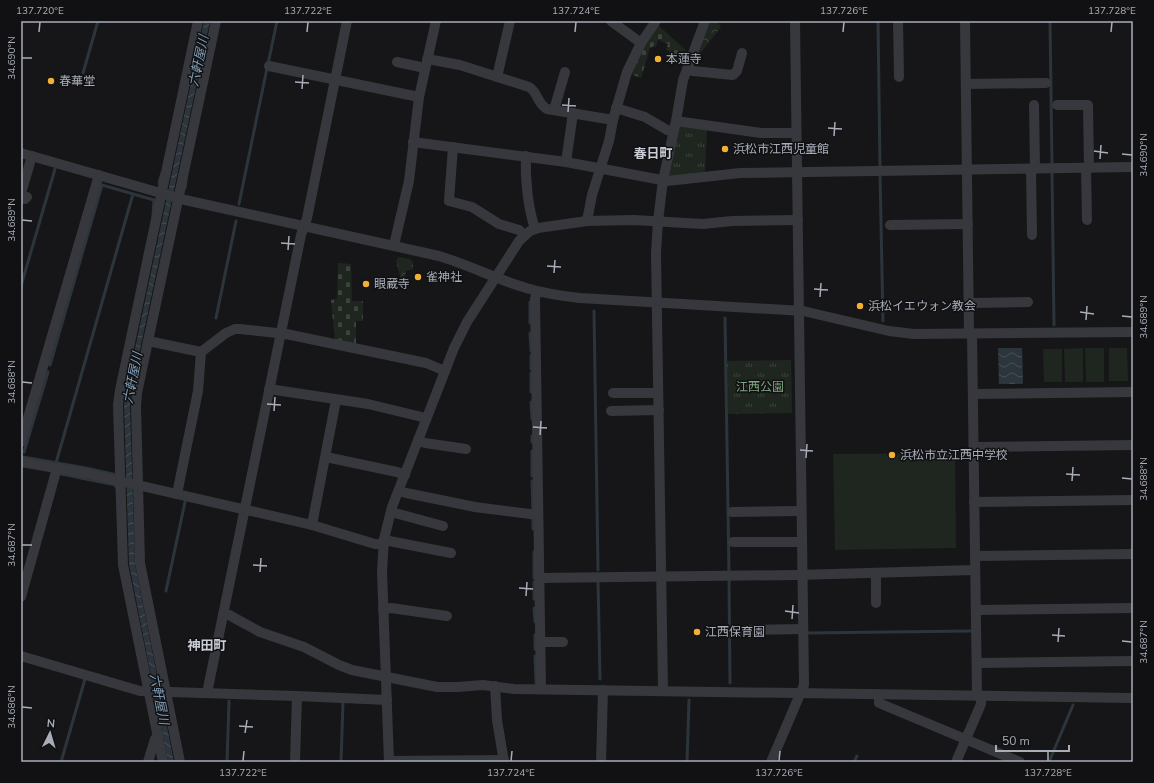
<svg xmlns="http://www.w3.org/2000/svg" width="1154" height="783" font-family="'Nunito Sans','Noto Sans JP',sans-serif">
  <defs>
    <pattern id="forest-crowns" width="20" height="18" patternUnits="userSpaceOnUse"><rect width="20" height="18" fill="#1e261f"/><path d="M2 6a3 3 0 1 1 6 0M12 15a3 3 0 1 1 6 0" fill="none" stroke="#3c433d"/></pattern>
    <pattern id="cemetery-stones" width="16" height="16" patternUnits="userSpaceOnUse"><rect width="16" height="16" fill="#1e261f"/><path d="M2 7V4a2 2 0 0 1 4 0v3zM10 15v-3a2 2 0 0 1 4 0v3z" fill="#3c433d"/></pattern>
    <pattern id="park-tufts" width="24" height="20" patternUnits="userSpaceOnUse"><rect width="24" height="20" fill="#1e261f"/><path d="M3 7l-1-3M5 7V3M7 7l1-3M15 17l-1-3M17 17v-4M19 17l1-3" fill="none" stroke="#3c433d"/></pattern>
    <pattern id="water-waves" width="16" height="10" patternUnits="userSpaceOnUse"><rect width="16" height="10" fill="#2c353c"/><path d="M0 5q4-4 8 0t8 0" fill="none" stroke="#485056"/></pattern>
  </defs>
  <rect width="100%" height="100%" fill="#161618"/>
  <g fill="#1e261f">
    <path d="M1083 348V382H1065L1064 349Z"/>
    <path d="M1085 348H1104V382H1086Z"/>
    <path d="M1109 348H1127L1128 381H1109Z"/>
    <path d="M1043 349H1062V382H1044Z"/>
    <path d="M955 453 956 548 835 550 833 454Z"/>
  </g>
  <g fill="url(#forest-crowns)">
    <path d="M710 21H717L721 27 699 55 698 53Z"/>
    <path d="M398 257 410 259 413 262V269L406 271 405 280 404 281 401 280 396 261Z"/>
  </g>
  <g fill="url(#cemetery-stones)">
    <path d="M658 25 688 52 684 63 669 58V51L666 50 668 44 658 40 656 47 653 46 652 48H650L641 78 630 74 644 45Z"/>
    <path d="M338 263 351 264 352 301H363V321H356V346L335 342 331 300 337 299Z"/>
  </g>
  <g fill="url(#park-tufts)">
    <path d="M678 126 707 128 705 173 670 177 668 175Z"/>
    <path d="M791 360 792 413 728 414 727 361Z"/>
  </g>
  <g fill="url(#water-waves)">
    <path d="M204 21H210L131 392 130 406 135 564 174 762H168L129 564 124 405 126 391Z"/>
    <path d="M998 348H1022L1023 384H999Z"/>
  </g>
  <g fill="none" stroke-linecap="round" stroke-linejoin="round">
    <g stroke="#2c353c" stroke-width="3">
      <path d="M878 21 880 167"/>
      <path d="M1050 21 1052 165"/>
      <path d="M268 64 277 21"/>
      <path d="M83 73 98 21"/>
      <path d="M1052 172 1054 325"/>
      <path d="M880 174 883 321"/>
      <path d="M159 182 162 173"/>
      <path d="M185 188 186 180"/>
      <path d="M239 204 267 68"/>
      <path d="M21 286 55 169"/>
      <path d="M530 302V323"/>
      <path d="M594 311 598 570"/>
      <path d="M216 318 236 221"/>
      <path d="M725 318 729 573"/>
      <path d="M530 333 531 351"/>
      <path d="M531 355V369"/>
      <path d="M50 365 102 185 154 200 153 216"/>
      <path d="M531 373V392"/>
      <path d="M531 402 532 419"/>
      <path d="M532 436V442"/>
      <path d="M532 451V476"/>
      <path d="M24 452 48 372"/>
      <path d="M23 457 86 468 117 475"/>
      <path d="M56 463 133 194"/>
      <path d="M61 474 116 485V487"/>
      <path d="M532 481 533 512"/>
      <path d="M533 518V529"/>
      <path d="M534 552V578"/>
      <path d="M729 579 730 683"/>
      <path d="M598 581 600 679"/>
      <path d="M534 582V599"/>
      <path d="M166 591 185 502"/>
      <path d="M534 608 535 622"/>
      <path d="M808 633 970 631"/>
      <path d="M730 634H746"/>
      <path d="M535 635V649"/>
      <path d="M535 656 536 683"/>
      <path d="M61 762 85 679"/>
      <path d="M227 762 229 701"/>
      <path d="M341 762 343 703"/>
      <path d="M687 762 689 700"/>
      <path d="M854 762 857 756"/>
      <path d="M1049 762 1073 705"/>
    </g>
    <g stroke="#37383d" stroke-width="10">
      <path d="M611 21 641 43"/>
      <path d="M898 21 899 77"/>
      <path d="M965 21 969 334"/>
      <path d="M427 59 460 65 529 87C538 92 537 104 547 109L613 120"/>
      <path d="M397 62 425 68"/>
      <path d="M269 66 419 97"/>
      <path d="M687 69 693 71 733 75 737 71 742 53"/>
      <path d="M497 77 510 21"/>
      <path d="M966 84 1046 83"/>
      <path d="M1034 105 1035 169"/>
      <path d="M1057 105H1088L1089 168"/>
      <path d="M616 108 645 117 667 130 674 131"/>
      <path d="M554 110 565 72"/>
      <path d="M676 121 761 133H796"/>
      <path d="M413 142 566 162 667 181 740 173 1133 167"/>
      <path d="M453 147 449 201 472 207 499 224 519 230 524 235"/>
      <path d="M21 153 185 200 439 256C469 265 496 279 526 288 543 293 561 296 580 298L803 311 889 331 914 334 1133 332"/>
      <path d="M526 156C525 179 528 208 535 229"/>
      <path d="M566 162 573 113"/>
      <path d="M1086 168 1087 220"/>
      <path d="M1031 169 1032 235"/>
      <path d="M21 193 32 156"/>
      <path d="M21 197 25 199 27 197"/>
      <path d="M587 221 592 195 609 141 613 120 627 72 641 43 656 21"/>
      <path d="M890 225 968 224"/>
      <path d="M394 245 409 181 419 97 436 21"/>
      <path d="M537 291 535 299 541 689"/>
      <path d="M969 303 1028 302"/>
      <path d="M972 334 977 696"/>
      <path d="M148 341 201 352 226 333 235 329H240L286 334 426 363 445 371"/>
      <path d="M269 389 368 404 426 418"/>
      <path d="M613 393H658"/>
      <path d="M973 394 1133 392"/>
      <path d="M611 411 659 410"/>
      <path d="M418 440 425 443 466 449"/>
      <path d="M21 442 99 175"/>
      <path d="M974 447 1133 445"/>
      <path d="M326 457 397 472 405 475"/>
      <path d="M21 462 85 473 312 525 375 544H383"/>
      <path d="M399 491 406 493 475 507 538 515"/>
      <path d="M177 494 198 391 201 352"/>
      <path d="M974 502 1133 500"/>
      <path d="M391 512 443 526"/>
      <path d="M732 512 801 511"/>
      <path d="M312 525 336 400"/>
      <path d="M384 540 451 553"/>
      <path d="M733 542H802"/>
      <path d="M975 556 1133 554"/>
      <path d="M876 573V603"/>
      <path d="M539 578 796 575 975 570"/>
      <path d="M21 597 57 468"/>
      <path d="M383 609 391 608 447 616"/>
      <path d="M976 610 1133 608"/>
      <path d="M223 614 229 615 260 632 304 647 339 665 352 670 437 687H458L483 685 514 689 1133 698"/>
      <path d="M746 630 803 629"/>
      <path d="M540 642H563"/>
      <path d="M21 656 140 691 297 696 387 700"/>
      <path d="M977 663 1133 661"/>
      <path d="M495 686 497 720 504 762"/>
      <path d="M663 691 656 253 658 221 663 180 676 121 683 80 705 21"/>
      <path d="M207 693 301 235 307 218 347 21"/>
      <path d="M879 694V703L1020 762"/>
      <path d="M389 761 504 760"/>
      <path d="M148 762 155 739 158 738"/>
      <path d="M163 762 123 565 118 405 120 390 198 21"/>
      <path d="M180 762 140 563 136 406 137 393 216 21"/>
      <path d="M295 762 297 696"/>
      <path d="M389 762 382 572 384 539 392 507 454 348 467 322 519 241 530 231 538 228 587 221 634 220 703 224 732 221 798 220"/>
      <path d="M601 762 603 690"/>
      <path d="M771 762 804 685 795 21"/>
      <path d="M956 762 981 704V696"/>
    </g>
  </g>
  <path fill="none" stroke="#a8adb8" stroke-width="1.5" d="M39 32 40 22M307 32 308 22M575 32 576 22M843 32 844 22M1111 32 1112 22M22 58H32M295 82 309 83M302 89 303 75M562 105 576 106M568 112 569 98M828 128 842 129M834 136 835 122M1094 151 1108 153M1122 154 1132 155M1100 159 1101 145M22 220 32 221M281 243 295 244M288 250 289 236M547 266 561 267M554 273 555 260M814 289 828 290M820 297 821 283M1080 312 1094 314M1122 316 1132 317M1086 320 1087 306M22 382 32 383M267 404 281 405M274 411 275 397M533 427 547 428M540 435 541 421M800 450 813 451M806 458 807 444M1066 474 1080 475M1122 478 1132 479M1072 481 1073 467M22 545H32M253 565 267 566M260 572 261 558M519 588 533 589M526 596 527 582M785 611 799 613M792 619 793 605M1052 635 1065 636M1122 641 1132 642M1058 642 1059 628M22 707 32 708M239 726 253 727M245 733 247 720M243 761 244 751M511 761 512 751M779 761 780 751M1048 761V751"/>
  <g fill="#f2b134" stroke="#111113" stroke-width="1.5">
    <circle cx="658" cy="59" r="4"/>
    <circle cx="51" cy="81" r="4"/>
    <circle cx="725" cy="149" r="4"/>
    <circle cx="418" cy="277" r="4"/>
    <circle cx="366" cy="284" r="4"/>
    <circle cx="860" cy="306" r="4"/>
    <circle cx="892" cy="455" r="4"/>
    <circle cx="697" cy="632" r="4"/>
  </g>
  <g text-anchor="middle" dominant-baseline="central" stroke-width="3" stroke-linejoin="round" paint-order="stroke">
    <g font-size="12" fill="#a8adb8" stroke="#111113" text-anchor="start">
      <text x="666" y="59">本蓮寺</text>
      <text x="59" y="81">春華堂</text>
      <text x="733" y="149">浜松市江西児童館</text>
      <text x="426" y="277">雀神社</text>
      <text x="374" y="284">眼蔵寺</text>
      <text x="868" y="306">浜松イエウォン教会</text>
      <text x="900" y="455">浜松市立江西中学校</text>
      <text x="705" y="632">江西保育園</text>
    </g>
    <g font-size="12" fill="#7fa381" stroke="#111113">
      <text x="760" y="387">江西公園</text>
    </g>
    <g font-size="13" font-style="italic" fill="#7f9bb3" stroke="#111113">
      <text transform="translate(199 61) rotate(-78)">六軒屋川</text>
      <text transform="translate(133 378) rotate(-79)">六軒屋川</text>
      <text transform="translate(159 699) rotate(79)">六軒屋川</text>
    </g>
    <g font-size="13" font-weight="bold" fill="#c9ccd4" stroke="#111113">
      <text x="653" y="154">春日町</text>
      <text x="207" y="646">神田町</text>
    </g>
  </g>
  <rect width="1154" height="783" fill="none" stroke="#111113" stroke-width="44"/>
  <g transform="translate(50 733) rotate(5)" stroke="#111113" stroke-width="3" paint-order="stroke">
  <path d="M0-3L7 15L0 10L-7 15Z" fill="#a8adb8"/>
  <text y="-6" font-size="11" font-weight="bold" text-anchor="middle" fill="#a8adb8">N</text>
  </g>
  <path d="M996 745v6h73v-6" fill="none" stroke="#a8adb8" stroke-width="2"/>
  <text x="1002" y="745" font-size="12" fill="#a8adb8" stroke="#111113" stroke-width="3" paint-order="stroke">50 m</text>
  <rect x="22" y="22" width="1110" height="739" fill="none" stroke="#a8adb8" stroke-width="1.5"/>
  <g font-size="10" text-anchor="middle" fill="#a8adb8">
    <text x="40" y="14">137.720°E</text>
    <text x="308" y="14">137.722°E</text>
    <text x="576" y="14">137.724°E</text>
    <text x="844" y="14">137.726°E</text>
    <text x="1112" y="14">137.728°E</text>
    <text transform="translate(11 58) rotate(-90)" y="4">34.690°N</text>
    <text transform="translate(1143 155) rotate(-90)" y="4">34.690°N</text>
    <text transform="translate(11 220) rotate(-90)" y="4">34.689°N</text>
    <text transform="translate(1143 317) rotate(-90)" y="4">34.689°N</text>
    <text transform="translate(11 382) rotate(-90)" y="4">34.688°N</text>
    <text transform="translate(1143 479) rotate(-90)" y="4">34.688°N</text>
    <text transform="translate(11 545) rotate(-90)" y="4">34.687°N</text>
    <text transform="translate(1143 642) rotate(-90)" y="4">34.687°N</text>
    <text transform="translate(11 707) rotate(-90)" y="4">34.686°N</text>
    <text x="243" y="776">137.722°E</text>
    <text x="511" y="776">137.724°E</text>
    <text x="779" y="776">137.726°E</text>
    <text x="1048" y="776">137.728°E</text>
  </g>
</svg>
